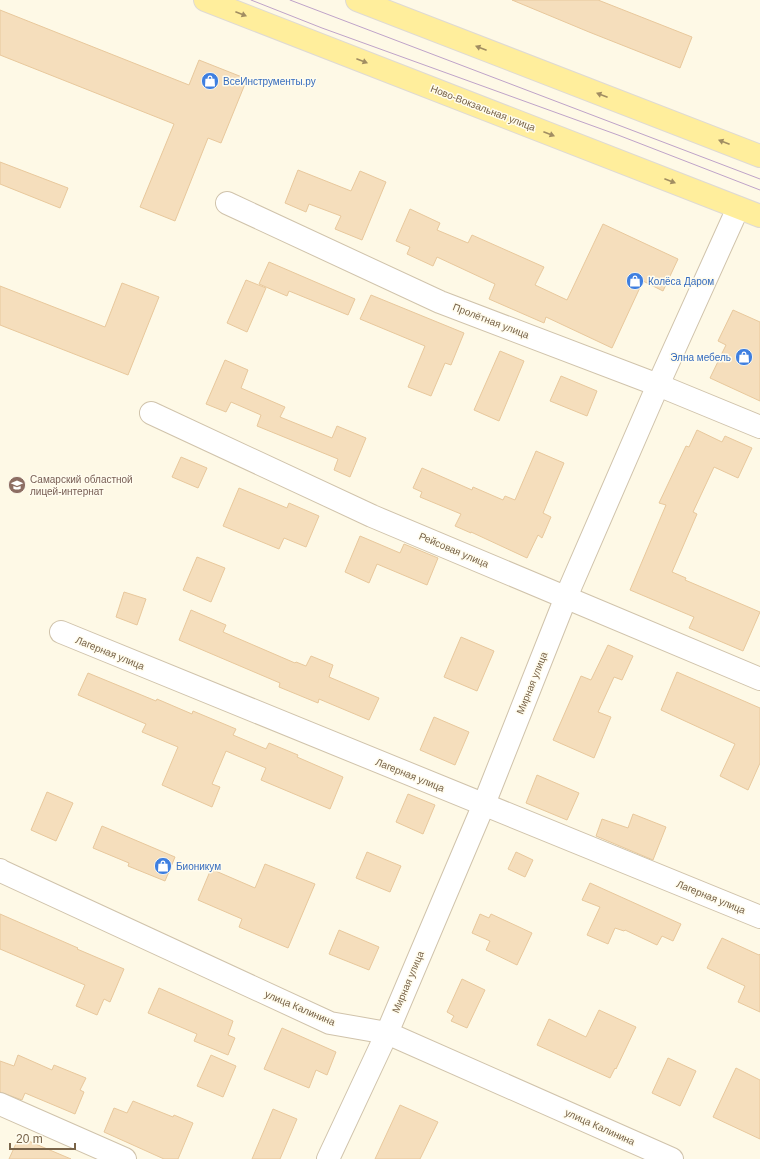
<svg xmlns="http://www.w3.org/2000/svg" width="760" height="1159" font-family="Helvetica,sans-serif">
  <rect width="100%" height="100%" fill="#fef9e6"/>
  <g fill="#f5debc" stroke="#e8c89c">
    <path d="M512 0H598L692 37 680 68 589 32Z"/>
    <path d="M0 10 189 85 199 60 247 79 221 143 208 138 175 221 140 207 174 124 0 55Z"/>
    <path d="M0 162 68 188 60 208 0 184Z"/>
    <path d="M298 170 351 191 360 171 386 182 362 240 335 229 341 216 309 204 306 212 285 203Z"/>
    <path d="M410 209 440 223 437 230 468 243 472 235 544 267 535 285 567 300 603 224 678 259 663 291 643 281 612 348 546 317 544 323 489 299 495 284 437 257 433 266 407 254 410 247 396 241Z"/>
    <path d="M269 262 355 299 348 315 289 291 287 296 259 284Z"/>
    <path d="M246 280 266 288 247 332 227 323Z"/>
    <path d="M122 283 159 297 128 375 0 325V286L105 327Z"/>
    <path d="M371 295 464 333 451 365 445 363 431 396 408 387 425 346 360 319Z"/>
    <path d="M733 310 760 322V401L710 378 726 345 718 341Z"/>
    <path d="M500 351 524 361 499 421 474 410Z"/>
    <path d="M225 360 248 370 241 388 285 407 280 417 332 438 337 426 366 438 350 477 334 470 338 459 257 426 261 415 231 402 226 412 206 404Z"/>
    <path d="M561 376 597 391 587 416 550 401Z"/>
    <path d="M697 430 722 442 725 436 752 448 738 478 714 467 693 512 697 514 672 572 686 578 685 580 760 612 743 651 689 628 694 617 630 590 666 505 659 503 686 446 689 447Z"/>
    <path d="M536 451 564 463 543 513 551 517 542 538 538 535 527 558 471 532V533L455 526 461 514 420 497 422 492 413 488 422 468 472 490 473 487 503 500 505 496 515 500Z"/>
    <path d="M181 457 207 468 198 488 172 477Z"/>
    <path d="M239 488 287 508 289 503 319 516 306 547 284 538 279 549 223 526Z"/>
    <path d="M360 536 400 553 404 544 438 558 427 585 377 564 369 583 345 572Z"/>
    <path d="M197 557 225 568 211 602 183 590Z"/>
    <path d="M124 592 146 599 137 625 116 617Z"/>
    <path d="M191 610 226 625 223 632 295 663 296 662 306 666 311 656 333 665 329 677 379 698 369 720 319 699 318 703 279 687 280 683 179 640Z"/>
    <path d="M461 637 494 651 477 691 444 677Z"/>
    <path d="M608 645 633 656 622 680 614 677 598 712 611 717 594 758 553 740 581 676 591 680Z"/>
    <path d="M677 672 760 708V763L748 790 720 776 735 744 661 710Z"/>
    <path d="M88 673 156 701 157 699 192 714 193 711 236 729 233 735 266 749 269 743 298 755 297 757 343 777 330 809 261 780 266 768 226 751 212 784 220 787 212 807 162 785 178 747 142 732 146 724 78 695Z"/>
    <path d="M434 717 469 732 455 765 420 750Z"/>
    <path d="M537 775 579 793 567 820 526 803Z"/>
    <path d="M47 792 73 803 56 841 31 830Z"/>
    <path d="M408 794 435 805 423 834 396 822Z"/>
    <path d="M633 814 666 827 653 860 596 836 602 819 628 828Z"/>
    <path d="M102 826 175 857 165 881 128 866 129 863 93 848Z"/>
    <path d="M367 852 401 866 390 892 356 878Z"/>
    <path d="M516 852 533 860 525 877 508 869Z"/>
    <path d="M265 864 315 884 288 948 239 927 242 919 198 900 211 869 255 888Z"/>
    <path d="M590 883 681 924 673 941 662 936 657 945 625 930 624 931 615 928 608 944 587 935 600 907 582 900Z"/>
    <path d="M0 914 78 948 77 949 124 969 110 1002 104 999 97 1015 76 1006 85 985 0 949Z"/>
    <path d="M480 914 489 918 491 914 532 933 517 965 486 950 490 941 472 933Z"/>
    <path d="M339 930 379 947 369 970 329 954Z"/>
    <path d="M722 938 759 955 760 954V1012L738 1002 745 986 707 968Z"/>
    <path d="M462 979 485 990 467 1028 451 1021 454 1016 447 1012Z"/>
    <path d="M159 988 233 1021 228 1035 235 1038 228 1055 194 1041 197 1034 148 1013Z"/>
    <path d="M599 1010 636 1027 616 1069 615 1068 610 1078 537 1045 549 1019 586 1037Z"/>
    <path d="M282 1028 336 1052 327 1075 316 1070 309 1088 264 1069Z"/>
    <path d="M18 1055 52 1070 54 1065 86 1078 80 1090 84 1092 75 1114 25 1093 22 1100 0 1092V1061L14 1066Z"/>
    <path d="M211 1055 236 1066 223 1097 197 1086Z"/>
    <path d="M668 1058 696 1071 680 1106 652 1093Z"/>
    <path d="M736 1068 760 1080V1139L713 1117Z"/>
    <path d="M133 1101 173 1117 174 1115 193 1123 178 1159H164L104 1132 114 1108 127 1113Z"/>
    <path d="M400 1105 438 1122 420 1159H375Z"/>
    <path d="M273 1109 297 1119 280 1159H252Z"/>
    <path d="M19 1137 71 1159H9Z"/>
  </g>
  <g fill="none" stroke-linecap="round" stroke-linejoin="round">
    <defs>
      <g id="minor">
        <path d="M227 203 440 302 658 385 760 427"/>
        <path d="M151 413 372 516 760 679"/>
        <path d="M61 632 760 917"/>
        <path d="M0 870 1 871 330 1023 387 1033 672 1159"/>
        <path d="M0 1104 125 1159"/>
        <path d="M328 1159 387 1033 484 804 566 597 658 385 738 208"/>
      </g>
      <g id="major">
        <path d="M205 0 760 216"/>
        <path d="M357 0 760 156"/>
      </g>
    </defs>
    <use href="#minor" stroke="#d0c3ab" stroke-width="24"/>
    <use href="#major" stroke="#dfdad3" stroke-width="24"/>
    <use href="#minor" stroke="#fff" stroke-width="22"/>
    <use href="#major" stroke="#ffee9c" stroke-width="22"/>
    <g stroke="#bfa3c9" stroke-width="1">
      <path d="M251 0 322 28 618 135 760 190"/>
      <path d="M290 0 760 179"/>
    </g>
  </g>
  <defs><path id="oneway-solid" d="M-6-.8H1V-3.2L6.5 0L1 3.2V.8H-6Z"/></defs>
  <g fill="#a18d62">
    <use href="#oneway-solid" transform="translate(241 14) rotate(21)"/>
    <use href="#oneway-solid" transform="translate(481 48) rotate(-159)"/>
    <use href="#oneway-solid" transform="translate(362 61) rotate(21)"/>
    <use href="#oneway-solid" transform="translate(602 95) rotate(-159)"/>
    <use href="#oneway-solid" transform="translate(549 134) rotate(21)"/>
    <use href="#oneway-solid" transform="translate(724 142) rotate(-159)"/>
    <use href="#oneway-solid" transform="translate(670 181) rotate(21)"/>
  </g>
  <defs>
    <symbol id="shop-disc" viewBox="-11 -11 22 22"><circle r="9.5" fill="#3f7fe0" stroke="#fffcee"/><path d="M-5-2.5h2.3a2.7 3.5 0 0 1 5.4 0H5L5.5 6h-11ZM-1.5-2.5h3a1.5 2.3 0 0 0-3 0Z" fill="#fff"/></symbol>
    <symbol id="school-disc" viewBox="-11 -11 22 22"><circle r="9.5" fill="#8d6e63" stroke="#fffcee"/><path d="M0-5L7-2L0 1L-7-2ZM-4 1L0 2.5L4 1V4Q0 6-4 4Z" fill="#fff"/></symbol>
  </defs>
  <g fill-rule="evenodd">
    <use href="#shop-disc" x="200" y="71" width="20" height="20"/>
    <use href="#shop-disc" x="625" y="271" width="20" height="20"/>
    <use href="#shop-disc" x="734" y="347" width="20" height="20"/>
    <use href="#school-disc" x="7" y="475" width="20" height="20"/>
    <use href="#shop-disc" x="153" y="856" width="20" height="20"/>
  </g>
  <g text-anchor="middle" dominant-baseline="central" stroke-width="3" stroke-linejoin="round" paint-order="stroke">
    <g font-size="10" fill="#366cbe" stroke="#fffcee" text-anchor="start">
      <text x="223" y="81">ВсеИнструменты.ру</text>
      <text x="648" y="281">Колёса Даром</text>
      <text x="731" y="357" text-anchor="end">Элна мебель</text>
      <text x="176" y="866">Бионикум</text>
    </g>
    <g font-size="10" fill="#796449" stroke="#fffcee">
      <text transform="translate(483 108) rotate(21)">Ново-Вокзальная улица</text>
      <text transform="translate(491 321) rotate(21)">Пролётная улица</text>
      <text transform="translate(454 550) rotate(23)">Рейсовая улица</text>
      <text transform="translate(110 653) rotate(22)">Лагерная улица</text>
      <text transform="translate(532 683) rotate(-68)">Мирная улица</text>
      <text transform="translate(410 775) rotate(22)">Лагерная улица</text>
      <text transform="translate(711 897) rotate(22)">Лагерная улица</text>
      <text transform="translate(408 982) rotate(-67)">Мирная улица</text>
      <text transform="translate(300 1008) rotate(23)">улица Калинина</text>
      <text transform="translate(600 1127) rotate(24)">улица Калинина</text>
    </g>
    <g font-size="10" fill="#785e54" stroke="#fffcee" text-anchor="start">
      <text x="30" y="479">Самарский областной<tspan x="30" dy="12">лицей-интернат</tspan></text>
    </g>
  </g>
  <path d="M10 1143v6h65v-6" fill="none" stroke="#796449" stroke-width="2"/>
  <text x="16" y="1143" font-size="12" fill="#796449" stroke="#fffcee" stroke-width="3" paint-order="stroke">20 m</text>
</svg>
